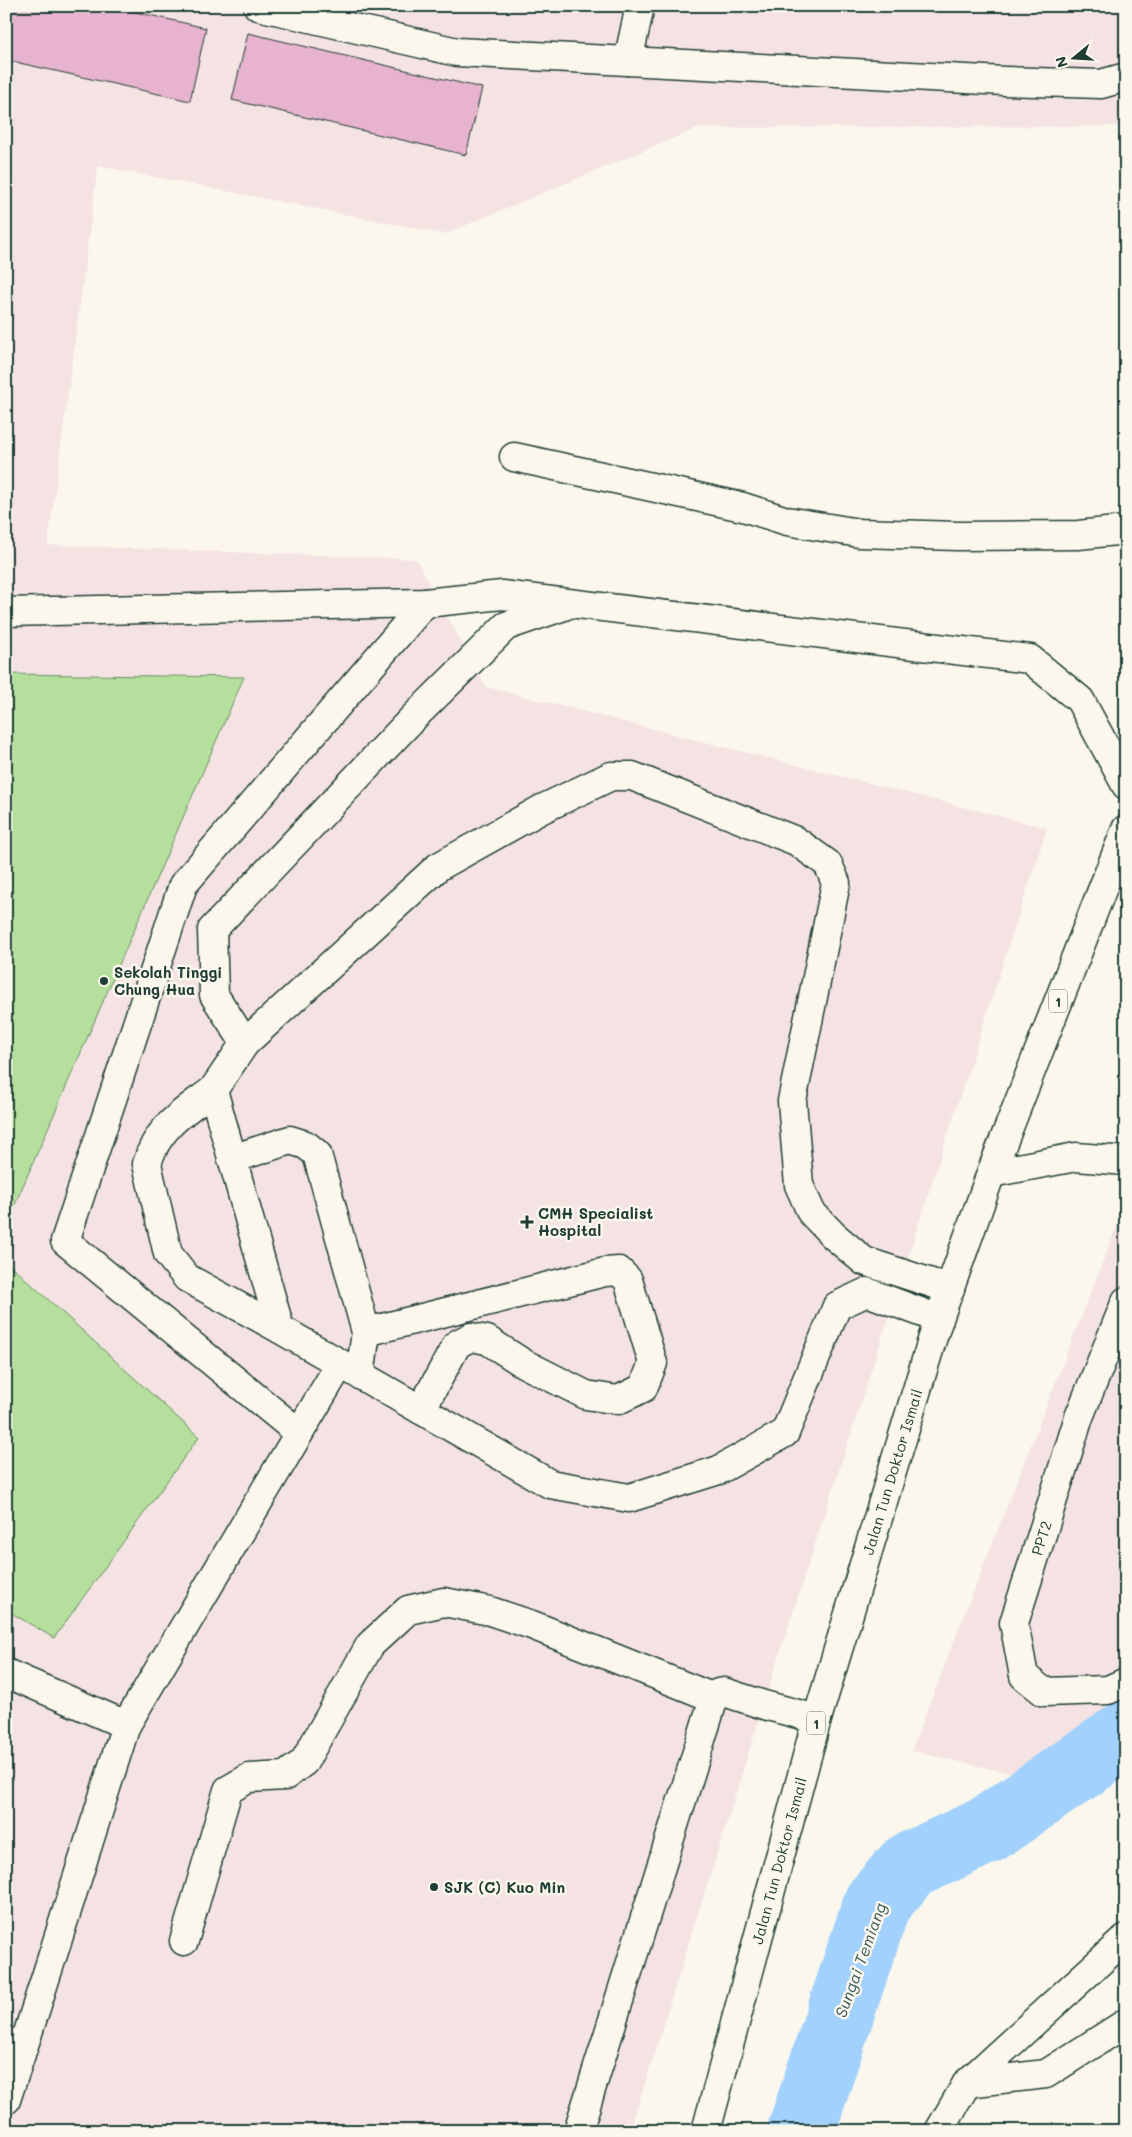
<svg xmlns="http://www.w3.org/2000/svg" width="1132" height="2137" font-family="Mali,sans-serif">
  <rect width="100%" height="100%" fill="#fbf7ec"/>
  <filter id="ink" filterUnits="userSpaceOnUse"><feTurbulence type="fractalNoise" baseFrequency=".02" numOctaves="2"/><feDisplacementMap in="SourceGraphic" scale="10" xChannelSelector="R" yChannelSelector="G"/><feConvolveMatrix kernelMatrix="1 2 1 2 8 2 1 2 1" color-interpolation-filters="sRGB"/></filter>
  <g filter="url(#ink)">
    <g fill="#f5e3e3">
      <path d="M6 6H1126V126L698 128 445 234 98 166 48 545 416 559 486 687 1047 828 783 1643 630 2131H6Z"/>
      <path d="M1126 1202V1737L1041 1780 911 1751Z"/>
    </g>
    <g fill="#b5df9c" stroke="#6a8e68">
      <path d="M6 674 244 677 6 1225Z"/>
      <path d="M6 1261 199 1437 54 1638 6 1610Z"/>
    </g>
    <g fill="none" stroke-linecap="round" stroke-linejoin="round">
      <path stroke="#a2d1fe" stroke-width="68" d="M801 2131 877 1903 909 1866 987 1830 1126 1735"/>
    </g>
    <g fill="#e7b3cf" stroke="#1f3d34">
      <path d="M6 6H110L206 28 190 101 6 60Z"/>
      <path d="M248 33 482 88 466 155 232 100Z"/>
    </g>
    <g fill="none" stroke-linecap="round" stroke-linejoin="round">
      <defs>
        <g id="minor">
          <path d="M258 6 457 52 1004 81 1101 84 1126 77"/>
          <path d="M628 61 640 6"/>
          <path d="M514 457 743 507 787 521 859 533 958 536 1078 535 1126 530"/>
          <path d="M6 612 425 603 502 595 1030 659 1080 700 1126 785"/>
          <path d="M245 1043 214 995 212 930 414 717 506 626 564 606"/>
          <path d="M213 1090C184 1112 157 1127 147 1164L168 1254 187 1278 280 1329"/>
          <path d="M232 1159 290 1140 306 1145 317 1154 366 1332 360 1375"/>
          <path d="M991 1173 1076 1157 1126 1161"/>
          <path d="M1126 1301 1079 1417 1014 1623 1024 1676 1044 1692 1108 1690 1126 1682"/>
          <path d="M939 1319 867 1292 837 1306 785 1433 719 1470 629 1498 550 1484 280 1329 213 1090 245 1043 438 867 540 810 611 776H632L796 841 828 864 836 883 792 1101 799 1185 811 1212 833 1235 864 1261 950 1289"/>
          <path d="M366 1332 605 1272 619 1271 628 1280 653 1363 643 1388 618 1400 586 1395 523 1363 487 1340 471 1337 457 1344 421 1410"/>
          <path d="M299 1433 65 1241 183 885 425 603"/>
          <path d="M6 1673 126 1725"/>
          <path d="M184 1941 228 1790 249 1778 285 1776 304 1762 370 1645 408 1610 444 1602 490 1611 532 1625 714 1698"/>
          <path d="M6 2054 27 2036 126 1725 340 1364"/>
          <path d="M967 2083 1046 2074 1126 2023"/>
          <path d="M6 2100 27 2036"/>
          <path d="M578 2131 714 1698 718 1693 724 1692 764 1705 817 1719"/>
          <path d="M939 2131 967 2083 1126 1938"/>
        </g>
        <g id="highway">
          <path id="s1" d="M706 2131 817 1719 936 1327 991 1173 1126 829"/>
        </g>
      </defs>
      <use href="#minor" stroke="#1f3d34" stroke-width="31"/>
      <use href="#highway" stroke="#1f3d34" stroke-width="31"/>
      <use href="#minor" stroke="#fbf7ec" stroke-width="28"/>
      <use href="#highway" stroke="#fbf7ec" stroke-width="28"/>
    </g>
  </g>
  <g fill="#1f3d34" stroke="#fbf7ec" stroke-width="2">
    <circle cx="104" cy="981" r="5"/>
    <path d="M524.5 1214.5h5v5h5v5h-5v5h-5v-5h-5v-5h5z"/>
    <circle cx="434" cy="1887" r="5"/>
  </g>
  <g text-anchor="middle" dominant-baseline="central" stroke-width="5" stroke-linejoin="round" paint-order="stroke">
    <g fill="#fbf7ec" stroke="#61756b" stroke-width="1">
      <rect x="1049" y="989.5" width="18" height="23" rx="4"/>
      <rect x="807" y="1711.5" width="18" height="23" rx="4"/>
    </g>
    <g font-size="14" font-weight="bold" fill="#1f3d34">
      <text x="1058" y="1001">1</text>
      <text x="816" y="1723">1</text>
    </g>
    <g font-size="15" font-weight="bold" fill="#1f3d34" stroke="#fbf7ec" text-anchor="start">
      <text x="114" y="972">Sekolah Tinggi<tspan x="114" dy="17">Chung Hua</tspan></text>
      <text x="538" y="1213">CMH Specialist<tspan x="538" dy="17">Hospital</tspan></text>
      <text x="444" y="1887">SJK (C) Kuo Min</text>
    </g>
    <g font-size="15" fill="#1f3d34" stroke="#fbf7ec">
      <text stroke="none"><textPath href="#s1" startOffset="685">Jalan Tun Doktor Ismail</textPath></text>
      <text transform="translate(1041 1538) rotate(-73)">PPT2</text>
      <text stroke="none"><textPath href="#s1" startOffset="280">Jalan Tun Doktor Ismail</textPath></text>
    </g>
    <g font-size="16" font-style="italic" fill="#395b5c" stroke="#fbf7ec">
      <text transform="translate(860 1960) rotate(-70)">Sungai Temiang</text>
    </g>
  </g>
  <rect width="1132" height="2137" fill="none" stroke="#fbf7ec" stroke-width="25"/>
  <rect x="12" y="12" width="1107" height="2112" fill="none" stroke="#1f3d34" stroke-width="2" filter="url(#ink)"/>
  <g transform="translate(1074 58) rotate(252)" stroke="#fbf7ec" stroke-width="4" paint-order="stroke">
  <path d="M0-4L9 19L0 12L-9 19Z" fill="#1f3d34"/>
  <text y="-8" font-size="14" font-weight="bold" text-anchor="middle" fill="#1f3d34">N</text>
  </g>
</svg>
